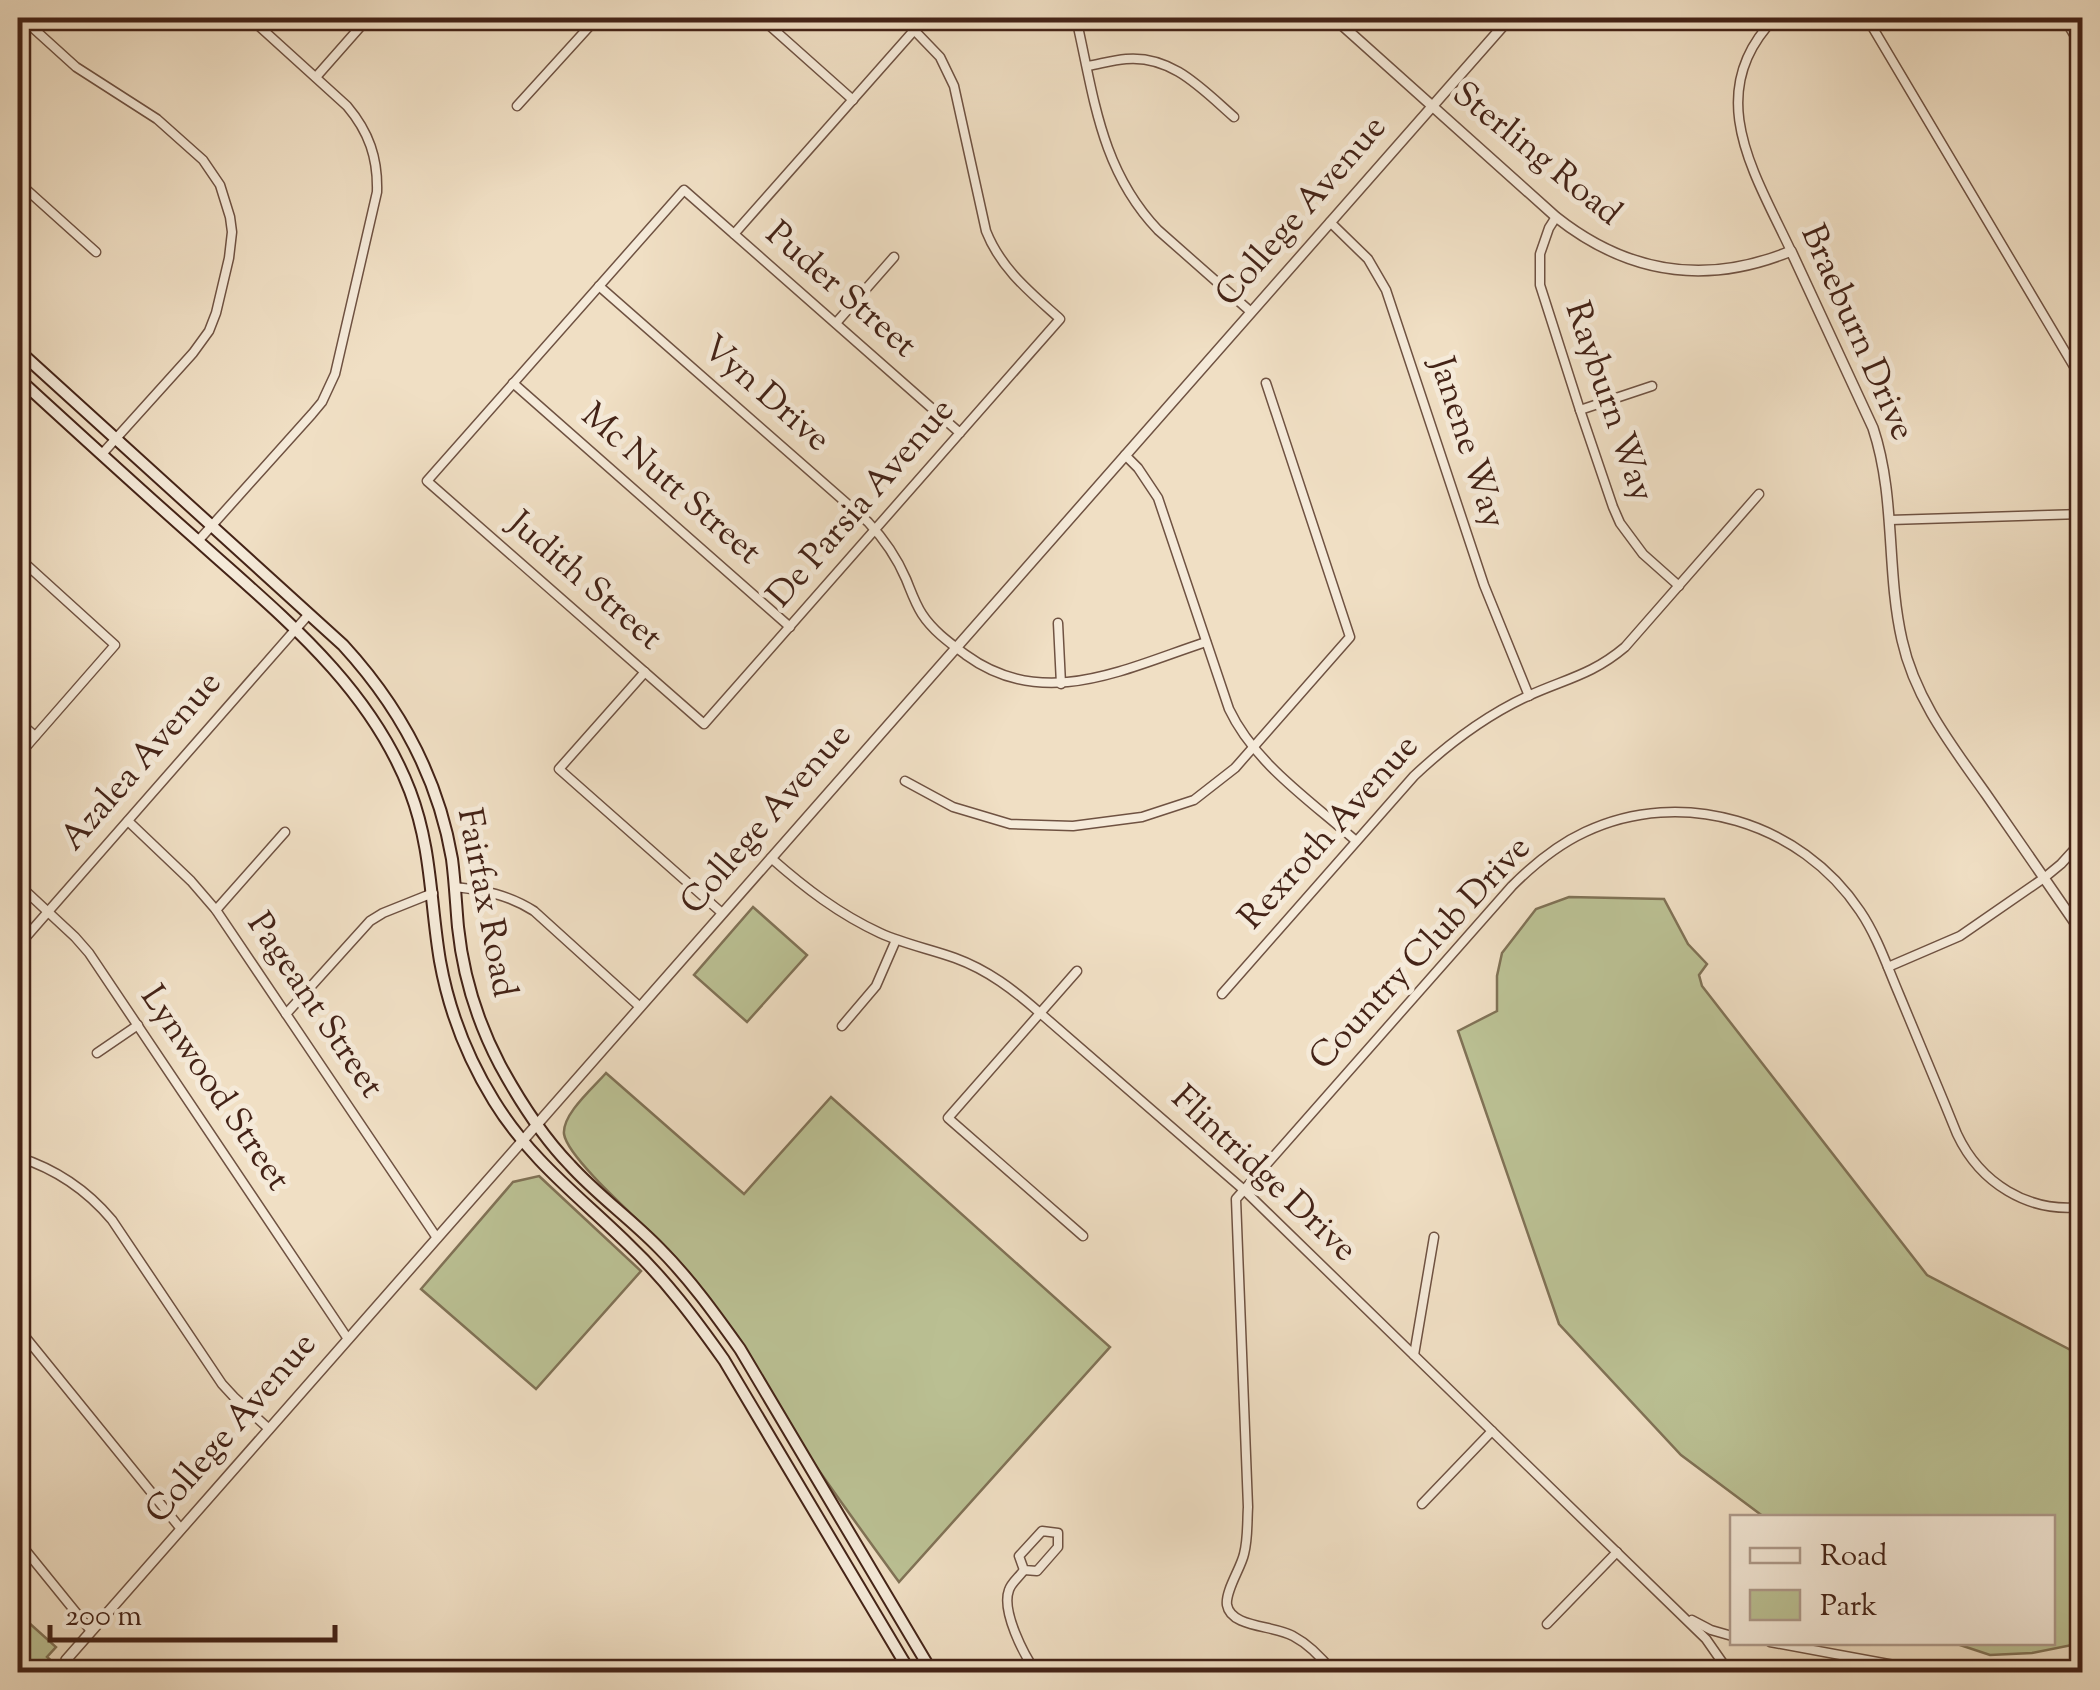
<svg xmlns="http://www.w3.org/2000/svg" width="2100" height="1690" font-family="'Sorts Mill Goudy',serif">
  <rect width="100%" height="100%" fill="#f0dfc4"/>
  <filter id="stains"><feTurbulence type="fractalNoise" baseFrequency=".002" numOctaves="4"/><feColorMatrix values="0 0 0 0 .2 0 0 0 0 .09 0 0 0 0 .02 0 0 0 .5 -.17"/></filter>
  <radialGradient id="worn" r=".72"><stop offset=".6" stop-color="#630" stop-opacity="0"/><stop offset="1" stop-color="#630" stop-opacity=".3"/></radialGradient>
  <g fill="#bbc194" stroke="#807256" stroke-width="2.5">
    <path d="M1569 897 1664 899 1688 944 1707 964 1699 975 1702 986 1927 1275 2082 1356V1643L2032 1653 1990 1655 1954 1643 2052 1642V1518L1764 1517 1681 1455 1559 1324 1458 1031 1497 1011V976L1502 953 1536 909Z"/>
    <path d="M753 907 807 955 747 1022 694 975Z"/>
    <path d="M606 1073 744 1194 831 1097 1110 1347 899 1582C865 1535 830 1488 798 1440 756 1376 722 1307 670 1251 648 1228 568 1160 564 1134 562 1114 594 1087 606 1073Z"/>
    <path d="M539 1176 641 1271 536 1389 421 1289 513 1182Z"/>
    <path d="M18 1613 56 1647 47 1657 64 1672H18Z"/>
  </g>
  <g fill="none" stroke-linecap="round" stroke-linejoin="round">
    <defs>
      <g id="minor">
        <path d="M761 18 853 100"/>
        <path d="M1076 18C1094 96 1100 169 1158 230L1251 312"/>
        <path d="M1775 18C1701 93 1755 174 1791 251"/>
        <path d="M1867 18 2082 380"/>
        <path d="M2064 18 2082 48"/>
        <path d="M23 19 76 67 157 119 203 160 220 185 230 217 232 232 229 258 216 313 209 331 193 353 102 454"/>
        <path d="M914 30 940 57 954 86 986 231C1001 269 1030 292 1060 319L704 724 427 481 684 190 960 433"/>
        <path d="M1088 66C1100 64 1113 60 1126 59 1172 55 1202 89 1234 117"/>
        <path d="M316 77 368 18"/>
        <path d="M517 106 597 18"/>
        <path d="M18 182 96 252"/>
        <path d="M1556 217 1549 228 1540 254V285L1580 410 1613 507 1620 523 1643 554 1679 586"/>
        <path d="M1330 222 1368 259 1386 290 1484 585 1529 696"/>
        <path d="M734 234 925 18"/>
        <path d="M599 286 868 522C884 539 897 558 906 579 911 591 915 603 922 614 933 631 950 643 966 655 1044 712 1126 668 1206 642"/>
        <path d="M836 323 894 257"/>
        <path d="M513 383 790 627"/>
        <path d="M1580 410 1652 386"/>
        <path d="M1125 455 1138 468 1158 498 1229 709C1255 764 1311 801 1356 841"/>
        <path d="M1890 520 2082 514"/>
        <path d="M198 541 312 414 322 402 335 374 377 192C378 158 369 132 347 106L250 18"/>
        <path d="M18 557 115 645 18 756"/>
        <path d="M1058 623 1061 684"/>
        <path d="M645 672 559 769 722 913"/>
        <path d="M18 721 35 736"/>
        <path d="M905 781 953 807 1010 824 1073 826 1142 817 1194 800 1235 768 1350 637 1266 383"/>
        <path d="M128 821 191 881 216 910 437 1238"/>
        <path d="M771 858C805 888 839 914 880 933 904 944 930 949 955 958 988 970 1014 990 1040 1013L1244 1190 1706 1639 1729 1672"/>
        <path d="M18 884 75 937 89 953 348 1339"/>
        <path d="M455 887C484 890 509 895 534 911L640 1007"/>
        <path d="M216 910 285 832"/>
        <path d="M18 946 309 614"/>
        <path d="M1888 967 1960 936 2044 878 2061 864 2082 841"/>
        <path d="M1077 971 948 1118 1083 1236"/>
        <path d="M1222 994 1414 776C1449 743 1485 716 1528 696 1565 679 1592 675 1625 647L1759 494"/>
        <path d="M286 1014 370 921 383 913 433 893"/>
        <path d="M842 1026 876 986 896 940"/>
        <path d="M97 1053 138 1025"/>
        <path d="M18 1157C56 1169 86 1189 112 1220L222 1384 234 1397 269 1429"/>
        <path d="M18 1328 181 1529"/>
        <path d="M1414 1355 1434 1237"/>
        <path d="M1422 1504 1492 1431"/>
        <path d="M1042 1531 1058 1533V1547L1037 1571 1024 1570 1019 1556Z"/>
        <path d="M18 1541 91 1631"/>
        <path d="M1024 1570C1020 1576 1011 1583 1009 1590 1001 1611 1024 1655 1036 1672"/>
        <path d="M1692 1620 1711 1630 1732 1636"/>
        <path d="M1547 1624 1617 1552"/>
        <path d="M1770 1642 1932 1672"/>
        <path d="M1333 1672C1322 1658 1310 1645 1293 1636 1274 1625 1231 1628 1227 1605 1225 1591 1241 1568 1244 1554 1248 1539 1247 1523 1248 1507L1236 1199 1512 886C1534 864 1557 845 1585 832 1682 786 1801 822 1860 911 1877 936 1887 966 1899 994 1918 1040 1938 1087 1957 1134 1980 1183 2028 1213 2082 1207"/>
      </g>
      <g id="tertiary">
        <path d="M1334 18 1556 217C1628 274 1706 286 1791 251L1873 428C1896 497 1886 570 1902 640 1915 699 1952 746 1986 794 2018 841 2050 887 2082 933"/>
        <path d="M66 1660 1510 18"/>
      </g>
      <g id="secondary">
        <path d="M18 350 343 645C399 706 438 777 452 859 455 882 456 905 458 927 463 975 478 1023 500 1065 519 1100 543 1137 570 1165 597 1195 631 1219 659 1248 690 1279 715 1314 740 1349L932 1672"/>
        <path d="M18 378C77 432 137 487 197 540 279 614 369 684 410 791 432 849 430 902 440 961 449 1011 468 1059 494 1101 531 1161 579 1196 628 1244 665 1279 695 1319 724 1360L910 1672"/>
      </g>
    </defs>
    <use href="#minor" stroke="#6f5242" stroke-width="11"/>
    <use href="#tertiary" stroke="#6f5242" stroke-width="12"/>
    <use href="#secondary" stroke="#442317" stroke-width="14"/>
    <use href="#minor" stroke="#f5ead9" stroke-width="8"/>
    <use href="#tertiary" stroke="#f5ead9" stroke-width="9"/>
    <use href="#secondary" stroke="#f5ead9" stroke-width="10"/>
  </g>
  <g text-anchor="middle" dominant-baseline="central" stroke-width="10" stroke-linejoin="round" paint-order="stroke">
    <g font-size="35" fill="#442317" stroke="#f5ead9">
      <text transform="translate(1536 155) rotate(39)">Sterling Road</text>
      <text transform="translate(1302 212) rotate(-49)">College Avenue</text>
      <text transform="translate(840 291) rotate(41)">Puder Street</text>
      <text transform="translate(1856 333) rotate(66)">Braeburn Drive</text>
      <text transform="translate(765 395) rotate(41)">Vyn Drive</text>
      <text transform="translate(1608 402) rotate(71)">Rayburn Way</text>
      <text transform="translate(1466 443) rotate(72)">Janene Way</text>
      <text transform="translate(670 485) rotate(41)">Mc Nutt Street</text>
      <text transform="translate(862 504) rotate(-49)">De Parsia Avenue</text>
      <text transform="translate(584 582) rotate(41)">Judith Street</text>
      <text transform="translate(142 762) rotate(-49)">Azalea Avenue</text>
      <text transform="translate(767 820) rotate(-49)">College Avenue</text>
      <text transform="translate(1330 833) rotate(-48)">Rexroth Avenue</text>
      <text transform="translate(485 903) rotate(79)">Fairfax Road</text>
      <text transform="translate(1421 954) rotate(-47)">Country Club Drive</text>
      <text transform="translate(314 1006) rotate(56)">Pageant Street</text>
      <text transform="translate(214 1089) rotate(56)">Lynwood Street</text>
      <text transform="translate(1263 1175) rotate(43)">Flintridge Drive</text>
      <text transform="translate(232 1429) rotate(-49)">College Avenue</text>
    </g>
  </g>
  <rect width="2100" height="1690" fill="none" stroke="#f0dfc4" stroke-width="60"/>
  <rect x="20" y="20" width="2060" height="1650" fill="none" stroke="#442317" stroke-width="5"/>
  <rect x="30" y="30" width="2040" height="1630" fill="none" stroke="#442317" stroke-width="2.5"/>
  <rect x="1730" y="1515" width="325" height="130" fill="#f5ead9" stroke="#ae9a8b" stroke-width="2.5"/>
  <rect x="1750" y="1548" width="50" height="15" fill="#f5ead9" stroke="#ae9a8b" stroke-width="2.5"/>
  <text x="1820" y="1565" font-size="30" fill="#442317">Road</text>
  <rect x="1750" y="1590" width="50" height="30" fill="#bbc194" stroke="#ae9a8b" stroke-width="2.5"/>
  <text x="1820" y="1615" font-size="30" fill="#442317">Park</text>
  <path d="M50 1625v15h285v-15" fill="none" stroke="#442317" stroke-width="5"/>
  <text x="65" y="1625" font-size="30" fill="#442317" stroke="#f5ead9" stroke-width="8" paint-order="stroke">200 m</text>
  <rect width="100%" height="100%" filter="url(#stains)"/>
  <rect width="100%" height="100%" fill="url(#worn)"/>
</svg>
